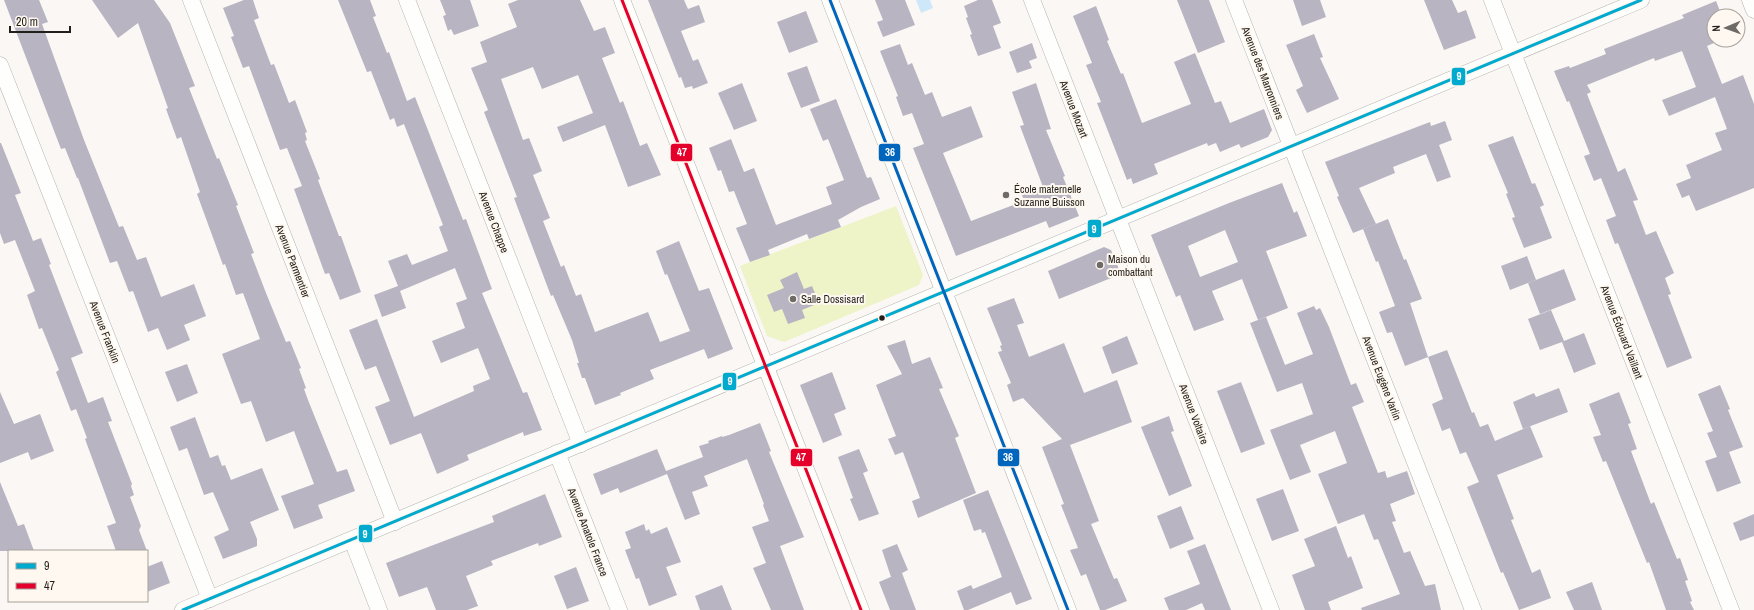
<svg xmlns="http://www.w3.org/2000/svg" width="1754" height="610" font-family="'Archivo Narrow',sans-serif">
  <rect width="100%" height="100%" fill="#faf7f4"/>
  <path fill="#eef4c7" d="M896 206 923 275 919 285 784 342 767 336 740 266Z"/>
  <path fill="#cfe8f9" d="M916 0H930L933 8 921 13Z"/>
  <g fill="#b9b4c2" fill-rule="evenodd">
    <path d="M4 0H39L48 22 42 24 84 140 119 227 123 226 137 260 146 257 161 297 194 284 206 316 184 325 190 340 167 350 158 328 148 332 133 291 129 292 117 261 110 263 78 178H77L65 148 61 149Z"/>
    <path d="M92 0H154L170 23 195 86 189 88 217 159 219 158 238 205 236 206 254 253 251 254 266 293 286 342 290 341 301 368 299 369 306 388 304 389 308 400 337 472 347 469 355 491 318 505 323 518 294 529 281 496 314 484 294 431 266 442 251 401 241 404 222 354 260 339 243 293 236 295 225 264 223 265 197 194 200 192 181 137 177 139 166 109 168 108 138 23 118 38Z"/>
    <path d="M244 0H253L259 18 254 20 271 65 274 64 289 103 295 100 307 132 305 133 307 140 305 141 320 179 318 180 339 236H341L361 292 340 300 329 273 325 274 294 189 302 186 287 148 280 150 249 66 243 68 231 37 234 36 223 8Z"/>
    <path d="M338 0H370L376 16 373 17 387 53 389 52 407 101 415 97 463 220 466 219 492 289 482 293 523 393 527 392 542 430 524 436 523 432 467 455 469 460 437 474 421 433 390 445 375 407 390 401 376 366 365 370 349 330 377 319 414 417 474 391 473 386 490 379 478 348 441 363 432 341 465 328 456 303 467 299 455 268 400 291 406 308 382 317 374 295 398 286 388 261 407 254 412 265 448 251 439 227 443 225 404 124 397 127 394 118 390 120 371 71 367 72Z"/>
    <path d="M440 0H470L479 26 454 35 451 29 448 31 443 16 446 15Z"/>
    <path d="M518 0H580L594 31 605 27 615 53 602 58 620 103 623 101 640 146 647 143 661 175 628 187 605 125 563 142 557 127 593 113 578 75 542 89 533 67 501 79 523 140 529 138 542 171 533 175 550 218 543 221 561 267 564 265 576 296 581 294 595 332 648 312 660 342 690 331 667 274 665 275 656 251 679 241 699 291 709 288 733 349 708 359 704 349 650 370 654 379 620 393 621 395 595 405 585 378H582L577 363H579L572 340 553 295 551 296 514 198 517 197 484 112 488 110 471 68 487 62 480 42 517 27 508 4Z"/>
    <path d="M648 0H684L688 9 699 5 705 22 681 31 693 61 698 59 708 83 693 89 692 86 685 88 681 77 679 78Z"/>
    <path d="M875 0H905L915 25 883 37 877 22 883 20Z"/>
    <path d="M978 0H992L1001 23 993 26 1001 48 978 56 970 35 972 34 966 18 968 17 964 6Z"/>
    <path d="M1177 0H1209L1225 42 1198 53Z"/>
    <path d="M1293 0H1320L1326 17 1302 26Z"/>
    <path d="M1424 0H1452L1458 13 1466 10 1476 38 1444 50Z"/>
    <path d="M1716 1 1722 16H1714V40H1721L1707 46 1722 84 1743 75 1754 104V188L1696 211 1689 195 1682 198 1676 184 1691 178 1686 165 1722 150 1715 133 1727 129 1715 97 1669 116 1662 100 1696 87 1682 51 1655 61 1654 58 1587 85 1591 92 1587 94 1618 172 1625 168 1638 200 1633 201 1646 235 1656 231 1674 273 1665 278 1671 294 1668 295 1692 358 1667 368 1618 243 1615 244 1606 220 1616 216 1601 178 1594 181 1584 156 1590 154 1569 101 1567 102 1554 71 1569 66 1570 68 1606 54 1604 49 1684 18 1682 15Z"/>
    <path d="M1096 6 1109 40 1107 41 1121 74 1123 73 1142 123 1191 104 1174 62 1195 53 1215 103 1221 101 1230 123 1264 109 1272 130 1268 137 1241 148 1239 144 1220 152 1216 143 1208 146 1207 143 1154 164 1158 174 1133 184 1131 178 1127 180 1097 103 1101 102 1086 65 1092 63 1073 16Z"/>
    <path d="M806 11 818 42 789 53 777 22Z"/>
    <path d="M1314 34 1323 57 1320 58 1339 99 1307 113 1296 90 1303 86 1286 45Z"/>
    <path d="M1032 43 1037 58 1029 61 1032 68 1017 73 1009 52Z"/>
    <path d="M900 44 908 65 912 63 925 95 932 92 942 117 971 106 983 137 943 153 971 221 1024 201 1022 195 1043 187 1020 126 1024 125 1012 92 1036 83 1051 129 1046 130 1065 176 1063 177 1079 216 1049 228 1046 221 956 256 913 148 924 144 912 113 903 116 896 97 898 96 880 51Z"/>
    <path d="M807 66 820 101 801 108 787 73Z"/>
    <path d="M742 83 757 121 734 130 718 93Z"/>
    <path d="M836 99 867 178 871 177 880 199 861 207 838 220 841 227 809 239 807 234 768 250 770 255 750 262 736 228 747 224 734 191 729 192 721 170 718 171 709 148 731 139 744 172 754 168 776 225 832 204 826 187 844 180 828 139 823 141 810 109Z"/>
    <path d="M1445 121 1452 140 1439 145 1451 177 1437 182 1426 154 1393 167 1395 173 1359 188 1376 224 1353 233 1337 197 1339 196 1325 162 1430 122 1431 126Z"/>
    <path d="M1513 136 1532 184 1535 183 1544 205 1540 207 1552 238 1524 248 1512 218 1515 217 1506 194 1508 193 1488 145Z"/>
    <path d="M0 143H1L21 193 15 195 33 241 41 238 51 264 49 265 83 353 71 358 88 403 103 397 112 421 108 422 132 484 131 486 134 495 130 497 141 526 139 530 147 551H116L107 526 116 523 85 439 87 438 76 409 71 411 56 372 59 370 42 328 39 329 27 295 35 291 15 240 4 244 0 233Z"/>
    <path d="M1282 183 1294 213 1297 211 1307 236 1266 251 1288 308 1258 320 1242 279 1212 291 1224 320 1194 331 1180 295 1176 297 1151 235 1229 203ZM1225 230 1238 262 1200 277 1188 246Z"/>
    <path d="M1388 219 1404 260 1406 259 1422 299 1410 303 1428 357 1405 366 1392 332 1387 333 1379 312 1395 306 1378 261 1376 262 1363 229Z"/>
    <path d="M1104 247 1111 250 1121 274 1059 299 1048 271Z"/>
    <path d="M1527 256 1536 280 1510 290 1501 266Z"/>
    <path d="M1564 269 1576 300 1540 314 1528 283Z"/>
    <path d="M797 272 804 289 812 286 819 303 802 310 805 318 788 324 782 309 774 312 767 295 784 288 780 280Z"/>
    <path d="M1014 298 1024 323 1017 325 1029 357 1064 343 1084 393 1117 380 1132 422 1070 445 1099 521 1091 524 1114 579 1117 578 1127 601 1105 610H1100L1086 574 1081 576 1070 550 1078 548 1061 505 1064 504 1042 447 1062 439 1023 398 1013 402 1007 385 1011 383 998 352 1002 351 1000 346 1002 345 987 308Z"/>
    <path d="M1314 306 1316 310 1320 308 1329 327 1351 385 1356 383 1364 402 1352 407 1378 473 1385 471 1387 478 1407 471 1415 494 1390 504 1396 521 1392 522 1404 553 1410 551 1425 586 1435 584 1441 610H1362L1361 608 1400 594 1378 539 1374 540 1364 514 1338 524 1318 474 1347 463 1335 431 1300 445 1311 472 1290 480 1270 430 1313 414 1302 383 1277 392 1250 323 1266 317 1285 365 1313 354 1297 313Z"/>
    <path d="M1551 310 1564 341 1584 333 1596 364 1574 373 1562 342 1540 350 1528 319Z"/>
    <path d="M1127 336 1138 364 1112 374 1102 347Z"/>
    <path d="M905 340 912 364 930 357 943 388 939 389 959 436 955 438 976 493 918 518 912 501 920 498 903 452 895 455 888 439 896 436 876 385 902 374 887 346Z"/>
    <path d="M1447 350 1472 413 1474 412 1480 427 1488 424 1495 441 1530 426 1543 457 1497 475 1514 519 1511 520 1532 573 1540 569 1551 598 1519 610 1503 572 1501 573 1467 487 1479 482 1466 452 1460 454 1450 428 1442 431 1432 404 1443 399 1428 357Z"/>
    <path d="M187 364 198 393 177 402 165 372Z"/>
    <path d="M832 372 846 409 834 414 842 435 823 443 800 385Z"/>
    <path d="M1241 382 1265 444 1241 453 1217 391Z"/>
    <path d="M1720 385 1730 409 1728 410 1743 447 1729 452 1741 483 1717 492 1705 461 1717 457 1707 433 1713 431 1698 394Z"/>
    <path d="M1559 388 1568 412 1523 429 1513 402 1534 393 1536 397Z"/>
    <path d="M0 392 14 424 40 414 54 451 31 460 28 452 0 463Z"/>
    <path d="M1619 392 1631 423 1628 424 1637 449 1631 451 1651 504 1654 502 1677 559 1680 558 1688 580 1685 581 1692 601 1690 602 1694 610H1666L1649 562 1647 563 1606 461 1603 462 1593 437 1601 435 1589 404Z"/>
    <path d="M1169 416 1174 431 1171 432 1192 486 1169 496 1141 427Z"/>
    <path d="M195 417 210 458 218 455 222 466 225 465 231 480 262 468 279 510 250 522 257 539V546L223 559 214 537 229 530 213 492 204 495 187 448 179 451 170 427Z"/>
    <path d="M760 423 771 451 769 452 804 537 780 546 804 610H771L753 568 766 563 752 527 769 521 763 505 764 504 747 459 704 476 708 486 692 492 700 514 685 520 667 474 620 493 618 488 601 495 593 474 657 449 666 471 703 457 699 446 709 443 708 441 722 436V437L729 435Z"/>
    <path d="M859 449 868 471 863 473 879 514 859 521 850 499 853 498 838 457Z"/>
    <path d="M0 482 18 526 24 524 34 551H0Z"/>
    <path d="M1283 489 1299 531 1272 541 1256 499Z"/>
    <path d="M988 490 1032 599 1016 605 1011 592 968 610H964L957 591 971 585 973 589 1002 577 985 532 982 533 981 529 974 531 963 500Z"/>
    <path d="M545 494 562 537 539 546 538 543 491 561 493 565 466 576 478 606 467 610H436L427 587 399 597 386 563 494 522 492 516Z"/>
    <path d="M1181 506 1194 539 1170 549 1157 516Z"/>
    <path d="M1754 514V536L1740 541 1733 523Z"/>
    <path d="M644 524 646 531 649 529 651 534 667 527 681 562 666 567 677 595 649 606 639 578 636 579 625 550 631 548 625 532Z"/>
    <path d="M1336 526 1348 558 1351 556 1363 588 1328 602 1331 610H1305L1292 575 1315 566 1304 539Z"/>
    <path d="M897 544 908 570 902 573 916 610H890L879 582 893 576 891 577 882 550Z"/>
    <path d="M1205 544 1231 610H1205L1202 603 1186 610H1169L1164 598 1200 584 1187 551Z"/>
    <path d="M162 561 170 583 147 592V567Z"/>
    <path d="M576 567 589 601 567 609 554 576Z"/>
    <path d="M1592 582 1602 610H1574L1566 592Z"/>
    <path d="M722 585 732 610H700L695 596Z"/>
  </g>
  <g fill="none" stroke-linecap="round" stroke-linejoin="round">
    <defs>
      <g id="street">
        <path d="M191 0 395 522"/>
        <path d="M407 0 581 444"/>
        <path d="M622 0 861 610"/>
        <path d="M830 0 1068 610"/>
        <path d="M1032 0 1271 610"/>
        <path d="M1234 0 1473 610"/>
        <path d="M1492 0 1731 610"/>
        <path d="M1750 0 1754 10"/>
        <path d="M0 65 210 599"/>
        <path d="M557 453 619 610"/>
        <path d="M352 540 379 610"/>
        <path d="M183 610 1641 0"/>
      </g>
    </defs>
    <use href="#street" stroke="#b5b2ae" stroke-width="17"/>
    <use href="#street" stroke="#fefefd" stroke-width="16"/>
    <defs>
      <path id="bus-1" d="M183 610 1641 0"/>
      <path id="bus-2" d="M622 0 861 610"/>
      <path id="bus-3" d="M830 0 1068 610"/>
    </defs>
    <use href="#bus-1" stroke="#fef8f0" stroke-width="6"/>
    <use href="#bus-2" stroke="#fef8f0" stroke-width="6"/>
    <use href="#bus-3" stroke="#fef8f0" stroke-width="6"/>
    <use href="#bus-1" stroke="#00a9ce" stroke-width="3"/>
    <use href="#bus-2" stroke="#e4002b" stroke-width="3"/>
    <use href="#bus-3" stroke="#0065bd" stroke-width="3"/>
  </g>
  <g fill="#6e6a66" stroke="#fef8f0" stroke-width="1.5">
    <circle cx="1006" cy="195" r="4"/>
    <circle cx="1100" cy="265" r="4"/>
    <circle cx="793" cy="299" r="4"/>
  </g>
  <circle fill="#221e19" stroke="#fef8f0" stroke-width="1.5" cx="882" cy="318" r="3.5"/>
  <g text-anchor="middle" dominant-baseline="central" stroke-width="4" stroke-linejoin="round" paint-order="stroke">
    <g font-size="11" fill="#221e19" stroke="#fef8f0">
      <text transform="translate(1263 73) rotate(69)">Avenue des Marronniers</text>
      <text transform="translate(1074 109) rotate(69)">Avenue Mozart</text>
      <text transform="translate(494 222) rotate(69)">Avenue Chappe</text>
      <text transform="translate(293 261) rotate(69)">Avenue Parmentier</text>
      <text transform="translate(105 332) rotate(69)">Avenue Franklin</text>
      <text transform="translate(1622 332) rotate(69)">Avenue Édouard Vaillant</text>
      <text transform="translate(1382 378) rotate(69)">Avenue Eugène Varlin</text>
      <text transform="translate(1194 414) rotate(69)">Avenue Voltaire</text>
      <text transform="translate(588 532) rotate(69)">Avenue Anatole France</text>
    </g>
    <g font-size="11" fill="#221e19" stroke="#fef8f0" text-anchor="start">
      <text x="1014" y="189">École maternelle<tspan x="1014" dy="13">Suzanne Buisson</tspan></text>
      <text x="1108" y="259">Maison du<tspan x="1108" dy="13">combattant</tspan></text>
      <text x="801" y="299">Salle Dossisard</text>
    </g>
  </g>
  <g stroke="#fef8f0" stroke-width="1.5">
    <rect x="1451" y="67" width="15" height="19" rx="4" fill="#00a9ce"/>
    <rect x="670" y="143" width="23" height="19" rx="4" fill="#e4002b"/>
    <rect x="878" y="143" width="23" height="19" rx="4" fill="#0065bd"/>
    <rect x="1087" y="219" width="15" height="19" rx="4" fill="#00a9ce"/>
    <rect x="722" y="372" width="15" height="19" rx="4" fill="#00a9ce"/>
    <rect x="790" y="448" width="23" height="19" rx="4" fill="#e4002b"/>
    <rect x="997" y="448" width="23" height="19" rx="4" fill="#0065bd"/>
    <rect x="358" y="524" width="15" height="19" rx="4" fill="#00a9ce"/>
  </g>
  <g font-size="11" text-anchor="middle" font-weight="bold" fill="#fff">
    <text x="1459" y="80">9</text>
    <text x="682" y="156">47</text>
    <text x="890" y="156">36</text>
    <text x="1094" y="233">9</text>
    <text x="730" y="385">9</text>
    <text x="801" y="461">47</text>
    <text x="1008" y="461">36</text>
    <text x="365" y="538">9</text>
  </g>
  <rect x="8" y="550" width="140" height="52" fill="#fef8f0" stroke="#a6a19a"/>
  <rect x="16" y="563" width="20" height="6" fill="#00a9ce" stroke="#a6a19a"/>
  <text x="44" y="570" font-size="12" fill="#221e19">9</text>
  <rect x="16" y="583" width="20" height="6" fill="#e4002b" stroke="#a6a19a"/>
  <text x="44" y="590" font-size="12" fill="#221e19">47</text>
  <g transform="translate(1726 28) rotate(268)"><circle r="19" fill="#fef8f0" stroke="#a6a19a"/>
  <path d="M0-3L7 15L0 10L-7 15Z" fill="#6e6a66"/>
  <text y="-6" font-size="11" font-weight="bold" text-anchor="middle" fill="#221e19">N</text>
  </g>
  <path d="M10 26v6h60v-6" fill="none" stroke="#221e19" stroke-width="2"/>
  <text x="16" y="26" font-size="12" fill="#221e19" stroke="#fef8f0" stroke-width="3" paint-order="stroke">20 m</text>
</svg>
